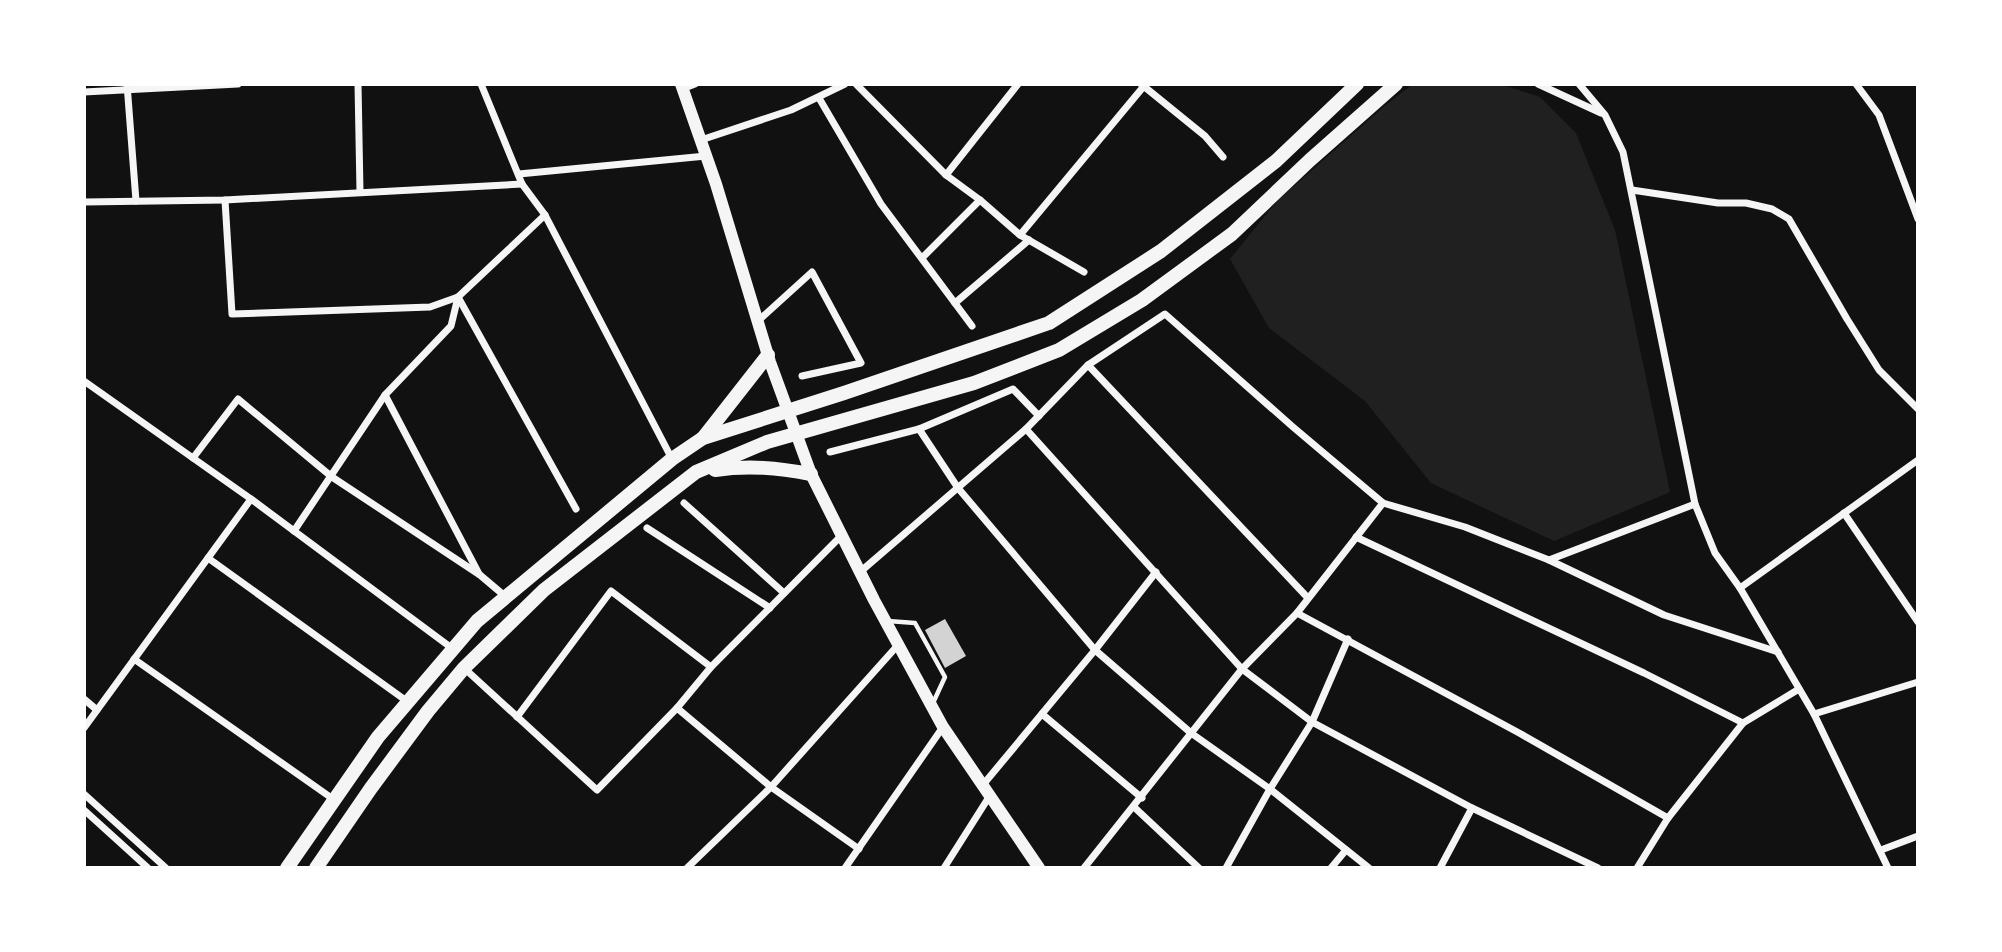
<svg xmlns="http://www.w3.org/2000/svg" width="2002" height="952" font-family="'Asap Condensed',sans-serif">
  <rect width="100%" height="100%" fill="#111"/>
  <path fill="#202020" d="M1413 84H1500L1540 97 1576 133 1615 230 1670 492 1554 541 1431 483 1365 401 1269 328 1230 259 1277 201 1387 104Z"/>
  <path fill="#d3d3d3" d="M945 619 966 656 945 668 925 630Z"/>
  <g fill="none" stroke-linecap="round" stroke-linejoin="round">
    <path stroke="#f5f5f5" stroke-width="4.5" d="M888 621 915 623 945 677 933 703"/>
    <g stroke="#f5f5f5" stroke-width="7">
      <path d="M127 84 136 201"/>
      <path d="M358 84 360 192"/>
      <path d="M481 84 522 184 545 215 672 459"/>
      <path d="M856 84 946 175 980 200 1020 235 1084 272"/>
      <path d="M1141 84 1205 136 1223 157"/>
      <path d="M1538 84 1601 113"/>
      <path d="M1579 84 1605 115 1623 152 1695 504 1715 553 1740 588 1814 714 1888 868"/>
      <path d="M1856 84 1879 115 1918 219"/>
      <path d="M682 89 695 84"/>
      <path d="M84 92 238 84"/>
      <path d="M819 98 881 204 972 326"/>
      <path d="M701 140 791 110 845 84"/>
      <path d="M519 174 706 156"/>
      <path d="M946 175 1018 84"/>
      <path d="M1632 190 1718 203H1746L1772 209 1789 219 1847 319 1879 370 1918 409"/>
      <path d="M225 200 232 314 430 307 458 297 545 215"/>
      <path d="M84 202 225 200 522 184"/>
      <path d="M1020 235 1144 86"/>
      <path d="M922 258 980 200"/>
      <path d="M458 297 576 509"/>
      <path d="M955 303 1029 240"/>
      <path d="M758 321 812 272 861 363 802 376"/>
      <path d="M1088 365 1308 598"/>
      <path d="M84 381 251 499 453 649"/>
      <path d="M385 395 479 574"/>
      <path d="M919 429 958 488 1095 650 1191 733 1270 789 1369 868"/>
      <path d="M1026 429 1242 669 1312 722 1472 808 1598 868"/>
      <path d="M830 452 919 429 1013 389 1039 416"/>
      <path d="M193 458 238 399 332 477 480 575 506 597"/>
      <path d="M684 503 784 593"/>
      <path d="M1844 513 1918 622"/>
      <path d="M647 528 770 608"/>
      <path d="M294 531 385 395 451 326 458 297"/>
      <path d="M1356 537 1644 673 1743 723"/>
      <path d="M208 558 408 702"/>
      <path d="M1549 560 1695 504"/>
      <path d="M860 572 1026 429 1088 365 1165 314 1293 427 1383 503 1465 527 1549 560 1664 615 1778 652"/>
      <path d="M1740 588 1918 460"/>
      <path d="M1297 613 1521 734 1668 818"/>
      <path d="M134 659 333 799"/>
      <path d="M464 668 597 790 677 708 711 667 842 535"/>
      <path d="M84 699 97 710"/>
      <path d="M677 708 771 787 859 849"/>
      <path d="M1042 714 1142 798"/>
      <path d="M1814 714 1918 682"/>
      <path d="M517 717 611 591 711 667"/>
      <path d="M84 728 251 499"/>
      <path d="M982 786 1095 650 1156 572"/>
      <path d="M84 794 166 868"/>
      <path d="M1134 807 1199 868"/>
      <path d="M84 810 148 868"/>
      <path d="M1881 850 1918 836"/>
      <path d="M687 868 771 787 898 645"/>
      <path d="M845 868 943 727"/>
      <path d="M944 868 989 797"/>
      <path d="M1084 868 1242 669 1297 613 1383 503"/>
      <path d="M1226 868 1270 789 1312 722 1348 639"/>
      <path d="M1331 868 1346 850"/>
      <path d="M1440 868 1472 808"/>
      <path d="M1637 868 1668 818 1743 723 1799 689"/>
    </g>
    <path stroke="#f5f5f5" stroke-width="12" d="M681 84 716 184 770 362 811 474 874 600 943 727 1039 868"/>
    <g stroke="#f5f5f5" stroke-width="14">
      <path d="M703 438 768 355"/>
      <path d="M715 470C749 465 778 468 811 474"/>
      <path d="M287 868 378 737 477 621 672 459 703 438 844 393 1049 323 1161 251 1276 161 1357 84"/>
      <path d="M316 868 371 788 428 711 464 668 544 590 696 472 767 442 974 383 1059 350 1142 300 1232 234 1310 160 1396 84"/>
    </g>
  </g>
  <rect width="2002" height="952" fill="none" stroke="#ffffff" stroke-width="172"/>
</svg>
